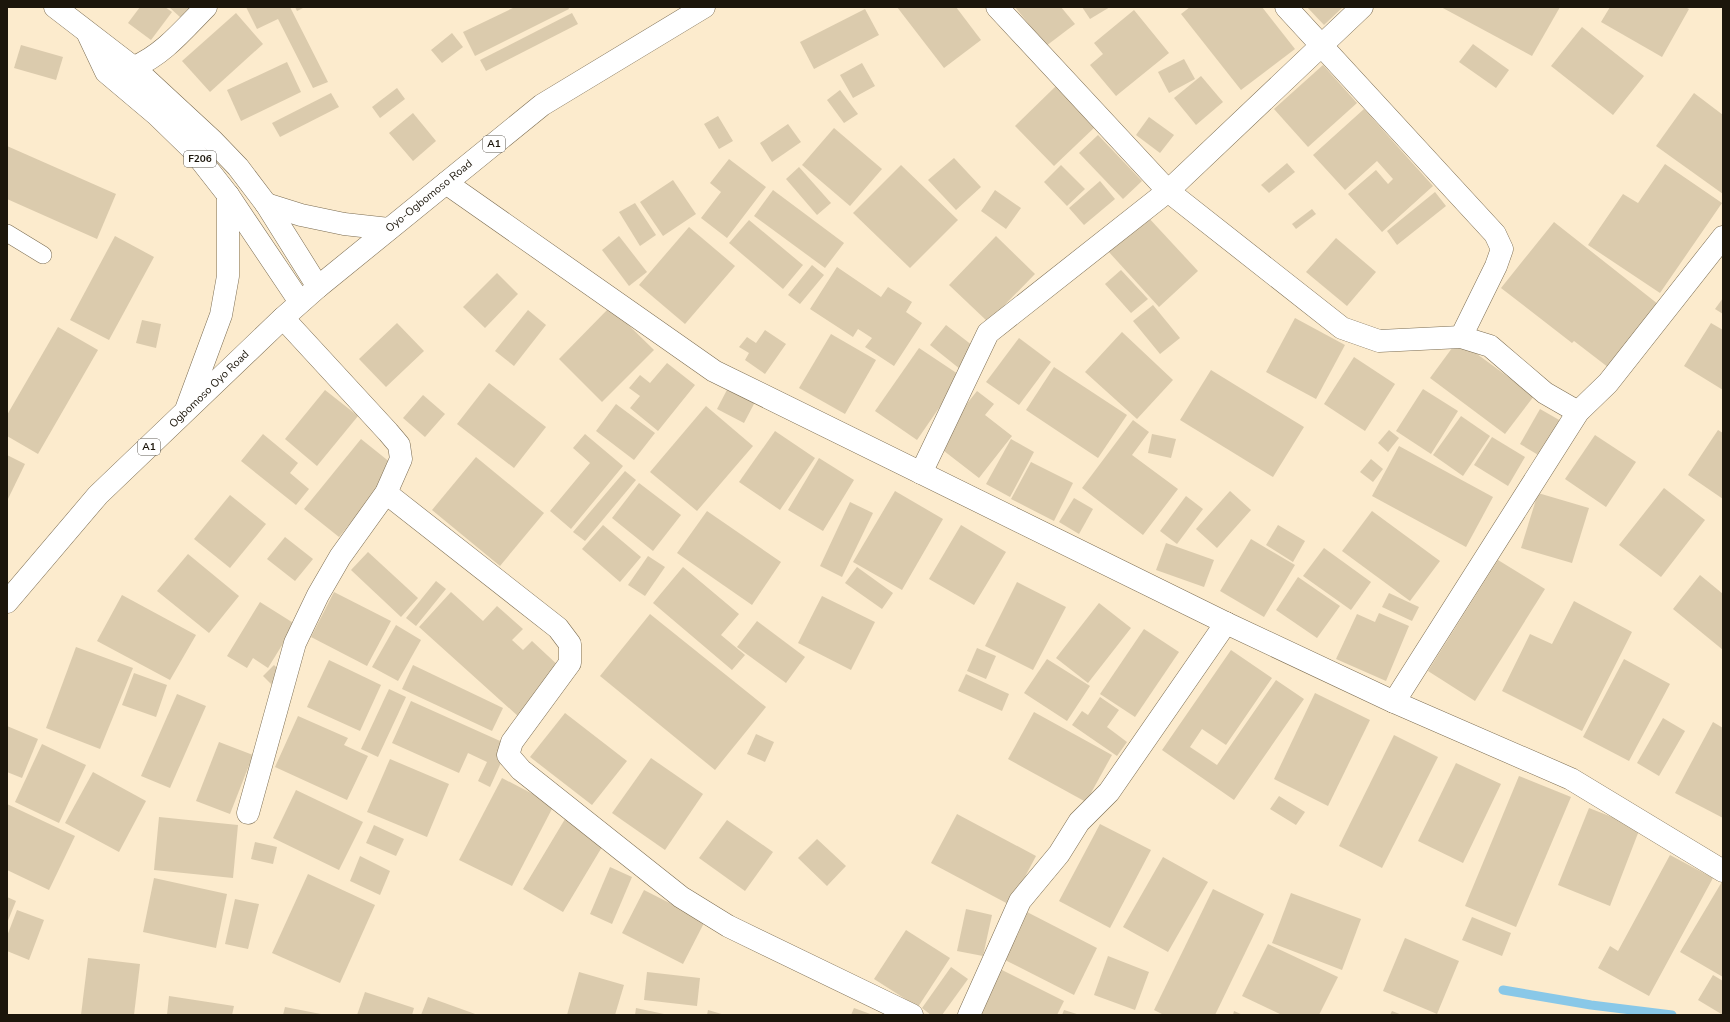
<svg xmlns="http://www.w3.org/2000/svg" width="1730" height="1022" font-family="'Nunito Sans',sans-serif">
  <rect width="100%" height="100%" fill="#fcebcd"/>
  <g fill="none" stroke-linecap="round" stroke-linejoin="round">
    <path stroke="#89c8e8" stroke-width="9" d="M1503 990 1591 1005 1672 1015"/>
  </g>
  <g fill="#dbcbad">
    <path d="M140 7H165L172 12 151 40 128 23Z"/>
    <path d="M169 7H191L181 18Z"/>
    <path d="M246 7H290L328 82 313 88 278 19 257 29Z"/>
    <path d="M295 7H305L297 11Z"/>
    <path d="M515 7H568L569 9 475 56 463 32Z"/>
    <path d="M897 7H956L981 40 944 68Z"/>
    <path d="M1015 7H1061L1075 24 1046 46Z"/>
    <path d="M1082 7H1110L1090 19Z"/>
    <path d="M1190 7H1262L1295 49 1241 90 1181 14Z"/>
    <path d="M1307 7H1343L1324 25Z"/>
    <path d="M1441 7H1560L1532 56Z"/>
    <path d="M1610 7H1685L1689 9 1662 57 1601 22Z"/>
    <path d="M865 9 879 35 814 69 800 42Z"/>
    <path d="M1134 10 1169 53 1116 96 1090 65 1103 54 1094 43Z"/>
    <path d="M236 13 263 44 210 92 182 61Z"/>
    <path d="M572 13 578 24 486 71 480 60Z"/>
    <path d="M1582 27 1644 76 1613 115 1551 66Z"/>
    <path d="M452 33 463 47 442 63 431 50Z"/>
    <path d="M1473 44 1509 70 1496 88 1459 62Z"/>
    <path d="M21 45 63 57 56 80 14 68Z"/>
    <path d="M1184 59 1195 79 1169 93 1158 72Z"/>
    <path d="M287 62 301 92 241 121 227 90Z"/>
    <path d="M862 63 875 86 853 98 840 75Z"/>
    <path d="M1323 65 1357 103 1308 147 1274 109Z"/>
    <path d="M1201 76 1223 102 1196 125 1174 98Z"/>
    <path d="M1056 86 1096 126 1054 166 1015 126Z"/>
    <path d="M397 88 405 99 380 118 372 107Z"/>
    <path d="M840 90 858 114 844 123 827 100Z"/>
    <path d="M331 93 339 107 280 137 272 123Z"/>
    <path d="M1694 93 1723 115V194L1656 146Z"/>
    <path d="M1364 109 1433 186 1382 232 1348 194 1376 170 1388 184 1393 179 1377 161 1345 190 1313 155Z"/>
    <path d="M413 113 436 141 413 161 389 133Z"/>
    <path d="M718 116 733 141 719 149 704 124Z"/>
    <path d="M1149 117 1174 135 1160 153 1136 135Z"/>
    <path d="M788 124 801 142 772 162 760 143Z"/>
    <path d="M834 128 882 169 850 206 802 165Z"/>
    <path d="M1098 135 1142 181 1123 199 1079 153Z"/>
    <path d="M7 146 116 194 97 239 7 199Z"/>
    <path d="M954 158 981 187 956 210 928 180Z"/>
    <path d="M729 159 766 187 727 238 701 218 721 192 710 183Z"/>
    <path d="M1287 163 1295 172 1269 193 1261 185Z"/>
    <path d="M1665 164 1722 203 1660 293 1588 245 1623 194 1638 203Z"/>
    <path d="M901 165 958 220 910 268 853 213Z"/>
    <path d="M1061 165 1085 189 1067 206 1044 182Z"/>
    <path d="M799 167 831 203 817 215 786 179Z"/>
    <path d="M673 180 696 214 663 236 640 202Z"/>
    <path d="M1100 181 1115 199 1084 225 1069 208Z"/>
    <path d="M773 190 844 243 825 268 754 216Z"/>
    <path d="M995 190 1021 208 1006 229 981 211Z"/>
    <path d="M1435 192 1446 206 1397 245 1387 231Z"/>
    <path d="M635 203 656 235 640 246 619 212Z"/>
    <path d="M1312 209 1316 214 1296 229 1292 224Z"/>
    <path d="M1147 216 1198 271 1159 307 1108 251Z"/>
    <path d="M749 220 803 265 783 289 729 243Z"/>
    <path d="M1554 222 1663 308 1613 371 1574 341 1572 343 1501 288Z"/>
    <path d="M689 227 735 266 685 324 639 285Z"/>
    <path d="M115 236 154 257 109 340 70 320Z"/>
    <path d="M619 236 647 272 629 286 602 250Z"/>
    <path d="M996 236 1035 274 988 322 949 285Z"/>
    <path d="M1336 238 1376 272 1347 306 1306 272Z"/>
    <path d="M812 265 824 275 800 304 788 295Z"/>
    <path d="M837 267 881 297 888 287 912 302 906 312 922 323 894 366 865 347 872 338 858 329 853 337 810 309Z"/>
    <path d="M1121 270 1148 299 1131 313 1105 284Z"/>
    <path d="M497 273 518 294 485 328 463 307Z"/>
    <path d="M1723 298V314L1715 309Z"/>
    <path d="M1153 305 1180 338 1160 354 1133 321Z"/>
    <path d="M610 307 654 350 602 402 559 359Z"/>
    <path d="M528 310 546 325 514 366 495 351Z"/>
    <path d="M1295 318 1345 345 1316 399 1266 372Z"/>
    <path d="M142 320 161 324 156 348 136 343Z"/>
    <path d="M397 323 424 351 386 387 359 359Z"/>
    <path d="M1711 323 1723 330V390L1684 366Z"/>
    <path d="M946 325 977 349 960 369 930 345Z"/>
    <path d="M58 327 98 350 38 454 7 436V415Z"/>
    <path d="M765 330 786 344 765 374 745 360 749 353 739 347 747 337 756 343Z"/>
    <path d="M1122 332 1173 380 1137 419 1085 372Z"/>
    <path d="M831 334 876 360 845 414 799 388Z"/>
    <path d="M1019 338 1051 362 1019 405 986 382Z"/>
    <path d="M1458 340 1534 396 1505 434 1430 378Z"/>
    <path d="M919 348 961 376 917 440 875 411Z"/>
    <path d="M1354 357 1395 384 1365 431 1324 404Z"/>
    <path d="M667 363 695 385 658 431 630 408 640 396 629 388 640 375 650 383Z"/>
    <path d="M1054 367 1127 415 1098 458 1026 410Z"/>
    <path d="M1211 370 1304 427 1273 477 1180 420Z"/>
    <path d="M489 383 546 427 514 468 457 424Z"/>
    <path d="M729 386 756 400 744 423 717 409Z"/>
    <path d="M1423 389 1458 411 1431 454 1396 431Z"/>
    <path d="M325 390 358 416 317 466 285 439Z"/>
    <path d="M977 391 994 404 985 415 1012 436 979 478 935 444Z"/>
    <path d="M423 395 445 414 425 437 403 418Z"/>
    <path d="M616 404 655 433 634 460 596 431Z"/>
    <path d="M706 406 753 446 697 511 650 472Z"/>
    <path d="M1540 409 1561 421 1540 456 1520 444Z"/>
    <path d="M1461 416 1490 436 1463 476 1433 455Z"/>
    <path d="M1133 420 1149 432 1132 455 1178 489 1143 535 1082 488Z"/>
    <path d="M1389 430 1399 438 1388 452 1378 443Z"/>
    <path d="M1718 430 1723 433V499L1688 475Z"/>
    <path d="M775 431 815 458 780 510 739 482Z"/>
    <path d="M263 434 298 463 290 473 309 489 296 505 241 461Z"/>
    <path d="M585 434 623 466 571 529 550 511 590 463 573 448Z"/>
    <path d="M1152 434 1176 439 1171 458 1148 453Z"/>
    <path d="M1595 435 1636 462 1606 507 1565 479Z"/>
    <path d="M1492 437 1525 457 1508 486 1474 465Z"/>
    <path d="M361 439 396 467 339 537 304 509Z"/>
    <path d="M1011 439 1034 452 1010 497 986 484Z"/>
    <path d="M1399 446 1493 497 1466 547 1372 496Z"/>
    <path d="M7 455 25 464 7 501Z"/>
    <path d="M476 457 544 513 500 566 432 510Z"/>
    <path d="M819 458 854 480 823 531 788 510Z"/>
    <path d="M1371 459 1383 469 1373 482 1360 472Z"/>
    <path d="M1031 462 1073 483 1054 521 1011 499Z"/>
    <path d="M625 471 636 480 585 541 573 532Z"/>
    <path d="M639 483 681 515 653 551 612 518Z"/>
    <path d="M1664 488 1705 520 1661 577 1619 545Z"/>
    <path d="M895 491 943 519 902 590 853 562Z"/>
    <path d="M1230 491 1251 510 1217 548 1196 529Z"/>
    <path d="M1538 493 1589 508 1572 563 1521 548Z"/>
    <path d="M230 495 266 524 230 568 194 539Z"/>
    <path d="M1186 496 1203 509 1177 544 1160 531Z"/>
    <path d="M1074 498 1093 509 1079 534 1059 522Z"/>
    <path d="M850 502 873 513 842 577 820 566Z"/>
    <path d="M707 511 781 562 752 605 677 553Z"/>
    <path d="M1372 511 1440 561 1410 601 1342 551Z"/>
    <path d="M603 525 641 557 620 582 582 549Z"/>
    <path d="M961 525 1006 552 974 605 929 579Z"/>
    <path d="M1278 525 1305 541 1293 562 1266 545Z"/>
    <path d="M285 537 313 559 295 581 267 559Z"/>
    <path d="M1251 539 1295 565 1264 617 1220 591Z"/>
    <path d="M1166 543 1214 560 1204 587 1156 570Z"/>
    <path d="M1324 548 1371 582 1351 610 1303 576Z"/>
    <path d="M368 552 418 598 401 617 351 570Z"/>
    <path d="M188 554 239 596 209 633 157 591Z"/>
    <path d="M648 556 665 567 645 596 628 585Z"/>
    <path d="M1498 560 1545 589 1475 701 1428 671Z"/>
    <path d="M683 567 739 614 721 635 745 655 732 670 653 603Z"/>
    <path d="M857 567 893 593 882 609 845 583Z"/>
    <path d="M1700 575 1723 594V650L1673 609Z"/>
    <path d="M1298 577 1340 606 1317 638 1276 610Z"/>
    <path d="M436 581 446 589 416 626 406 618Z"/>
    <path d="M1017 582 1066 607 1033 670 985 646Z"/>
    <path d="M334 592 391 621 367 666 311 637Z"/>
    <path d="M451 592 483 621 497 606 523 629 512 640 523 650 532 641 562 669 519 717 419 627Z"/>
    <path d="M1389 593 1419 607 1412 621 1382 607Z"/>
    <path d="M122 595 196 635 170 680 97 641Z"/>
    <path d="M822 596 875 622 851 670 798 643Z"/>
    <path d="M1574 601 1632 632 1582 731 1502 691 1530 634 1552 644Z"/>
    <path d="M260 602 295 624 268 668 253 658 247 668 227 656Z"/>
    <path d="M1099 603 1131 628 1088 683 1056 658Z"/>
    <path d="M1379 613 1409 626 1386 681 1336 659 1357 614 1375 622Z"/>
    <path d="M650 614 766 707 715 770 600 676Z"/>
    <path d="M757 621 805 657 786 683 737 647Z"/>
    <path d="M396 625 421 640 398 681 372 667Z"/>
    <path d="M1144 629 1179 652 1135 717 1100 694Z"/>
    <path d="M76 647 133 668 100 749 46 728Z"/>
    <path d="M977 648 996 656 986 679 967 671Z"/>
    <path d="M1231 650 1272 678 1226 745 1202 729 1190 747 1217 765 1276 680 1304 699 1234 800 1162 750Z"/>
    <path d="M1047 659 1090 686 1067 721 1024 693Z"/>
    <path d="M1624 659 1670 684 1629 761 1583 737Z"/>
    <path d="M329 660 381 685 360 731 307 707Z"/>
    <path d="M274 665 283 674 272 685 263 676Z"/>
    <path d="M413 665 503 708 492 731 402 689Z"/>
    <path d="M134 673 167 685 156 717 122 705Z"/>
    <path d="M966 674 1009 694 1002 711 958 691Z"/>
    <path d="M389 689 406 697 378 757 361 749Z"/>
    <path d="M1315 693 1370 720 1328 806 1274 779Z"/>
    <path d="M177 694 206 706 170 788 141 776Z"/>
    <path d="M1100 697 1119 710 1107 727 1127 742 1117 756 1072 725 1082 711 1088 715Z"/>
    <path d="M411 701 509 745 490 787 478 781 487 762 468 753 459 773 392 743Z"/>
    <path d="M1034 712 1112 755 1086 802 1008 759Z"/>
    <path d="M565 713 627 761 592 805 530 757Z"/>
    <path d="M298 716 348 738 344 745 368 756 347 800 275 767Z"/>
    <path d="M1663 718 1685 731 1659 776 1637 763Z"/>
    <path d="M1713 722 1723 728V818L1675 793Z"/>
    <path d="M7 726 38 739 22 778 7 772Z"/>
    <path d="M756 734 774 742 765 762 747 754Z"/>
    <path d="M1394 735 1438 757 1382 868 1339 846Z"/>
    <path d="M219 742 253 755 230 814 196 801Z"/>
    <path d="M42 744 86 765 59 823 15 802Z"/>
    <path d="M651 758 703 794 665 850 612 813Z"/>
    <path d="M390 759 449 784 427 837 367 812Z"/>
    <path d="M1456 763 1501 784 1463 863 1418 841Z"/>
    <path d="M93 772 146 801 119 852 65 823Z"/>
    <path d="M1519 776 1571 797 1516 927 1465 906Z"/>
    <path d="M502 778 554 805 512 886 459 860Z"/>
    <path d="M296 790 363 822 339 870 273 838Z"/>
    <path d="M1279 796 1305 812 1296 825 1270 809Z"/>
    <path d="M7 804 75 836 49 890 7 870Z"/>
    <path d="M1589 808 1640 828 1610 906 1558 885Z"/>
    <path d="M957 814 1036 856 1010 905 931 863Z"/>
    <path d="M159 817 238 825 233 878 154 870Z"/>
    <path d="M565 819 605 842 563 912 523 889Z"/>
    <path d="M727 820 773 852 745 891 699 858Z"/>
    <path d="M1100 824 1151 850 1110 928 1059 901Z"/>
    <path d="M374 825 404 839 396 856 366 843Z"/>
    <path d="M817 839 846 866 827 886 798 858Z"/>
    <path d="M255 842 277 847 273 864 251 859Z"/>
    <path d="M1670 855 1713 878 1649 996 1598 968 1610 946 1618 951Z"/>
    <path d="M360 856 390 871 380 895 350 881Z"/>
    <path d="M1163 857 1208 882 1168 952 1123 927Z"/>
    <path d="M610 867 632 877 612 924 590 914Z"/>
    <path d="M308 874 375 905 340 983 272 953Z"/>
    <path d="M154 878 227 894 216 948 143 932Z"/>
    <path d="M1723 880V977L1680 952Z"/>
    <path d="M1213 889 1264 914 1215 1015H1164L1154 1010Z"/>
    <path d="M644 890 705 921 683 964 622 933Z"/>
    <path d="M1291 893 1361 919 1342 970 1272 943Z"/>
    <path d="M7 897 16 901 7 923Z"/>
    <path d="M235 899 259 904 248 949 225 944Z"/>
    <path d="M966 909 992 915 983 956 957 951Z"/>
    <path d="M17 910 44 920 29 960 7 951V936Z"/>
    <path d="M1027 912 1097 948 1074 995 1003 959Z"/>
    <path d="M1472 917 1511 933 1502 956 1462 940Z"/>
    <path d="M906 930 950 958 918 1007 874 979Z"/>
    <path d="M1405 938 1459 961 1437 1014 1383 991Z"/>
    <path d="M1268 944 1338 977 1319 1015H1282L1242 996Z"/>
    <path d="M1108 956 1149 972 1135 1010 1094 995Z"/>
    <path d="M88 958 140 964 134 1015H81Z"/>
    <path d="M951 967 968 979 942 1015H931L922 1008Z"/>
    <path d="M998 968 1064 1001 1057 1015H976Z"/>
    <path d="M579 972 624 985 615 1015H567Z"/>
    <path d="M647 972 700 978 697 1006 644 1000Z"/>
    <path d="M1713 975 1723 981V1015L1698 1000Z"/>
    <path d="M365 992 414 1008 412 1015H357Z"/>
    <path d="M169 996 234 1006 232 1015H167Z"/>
    <path d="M428 997 478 1015H421Z"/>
    <path d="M285 1007 321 1014V1015H283Z"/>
    <path d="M636 1008 664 1014V1015H635Z"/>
    <path d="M854 1008 873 1015H851Z"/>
    <path d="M708 1010 725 1015H707Z"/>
    <path d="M1064 1010 1080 1015H1062Z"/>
    <path d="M1234 1011 1243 1015H1233Z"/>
    <path d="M1392 1011 1402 1015H1390Z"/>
  </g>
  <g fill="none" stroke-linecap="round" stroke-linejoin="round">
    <defs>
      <path id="service" d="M7 233 43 255"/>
      <g id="minor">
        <path d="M997 7 1168 191 1342 328 1379 341 1461 337 1490 346 1545 393 1578 412"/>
        <path d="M1286 7 1495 234 1502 249 1496 266 1461 337"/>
        <path d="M116 70C122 69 129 69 134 67 163 55 184 29 206 7"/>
        <path d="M446 183 714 371 1226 623 1394 702 1571 779 1723 871"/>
        <path d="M921 473 988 333 1168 191 1362 7"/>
        <path d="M386 493 558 628 570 644V663L512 742 508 755 521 770 681 897 728 926 912 1015"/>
        <path d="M1394 702 1578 412 1608 383 1723 237"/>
        <path d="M248 813 295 643 318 595 340 557 386 493 401 459 399 445 388 432 283 318"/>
        <path d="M969 1015 1020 901 1059 854 1079 822 1109 792 1226 623"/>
      </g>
      <g id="primary">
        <path d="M55 7 133 67 213 141 238 167 266 204 318 287"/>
        <path d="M88 34 106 72 157 115 192 149 228 195 300 302"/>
      </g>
      <g id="trunk">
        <path d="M266 204 301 215 344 224 389 229"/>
        <path d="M187 407 221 315 228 276V195"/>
        <path d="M7 602 98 495 283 318 318 287 542 105 704 7"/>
      </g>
    </defs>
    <use href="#service" stroke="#7b6c51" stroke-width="18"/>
    <use href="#minor" stroke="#7b6c51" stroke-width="23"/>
    <use href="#primary" stroke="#7b6c51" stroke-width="23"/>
    <use href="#trunk" stroke="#7b6c51" stroke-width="23"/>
    <use href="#service" stroke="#fff" stroke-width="17"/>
    <use href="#minor" stroke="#fff" stroke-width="22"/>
    <use href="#primary" stroke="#fff" stroke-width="22"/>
    <use href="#trunk" stroke="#fff" stroke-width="22"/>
  </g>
  <g text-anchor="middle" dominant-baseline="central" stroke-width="4" stroke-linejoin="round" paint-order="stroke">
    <g fill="#fff" stroke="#605c54" stroke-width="1">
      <rect x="483" y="136" width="22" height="16" rx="3"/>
      <rect x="184" y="151" width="32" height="16" rx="3"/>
      <rect x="138" y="439" width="22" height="16" rx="3"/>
    </g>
    <g font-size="10" font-weight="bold" fill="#1c160b">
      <text x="494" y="144">A1</text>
      <text x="200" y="159">F206</text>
      <text x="149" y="447">A1</text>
    </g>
    <g font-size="11" fill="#1c160b" stroke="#fff">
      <text transform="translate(429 196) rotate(-39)">Oyo-Ogbomoso Road</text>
      <text transform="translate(209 389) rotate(-44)">Ogbomoso Oyo Road</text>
    </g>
  </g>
  <rect width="1730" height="1022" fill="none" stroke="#1c160b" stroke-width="16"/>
</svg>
